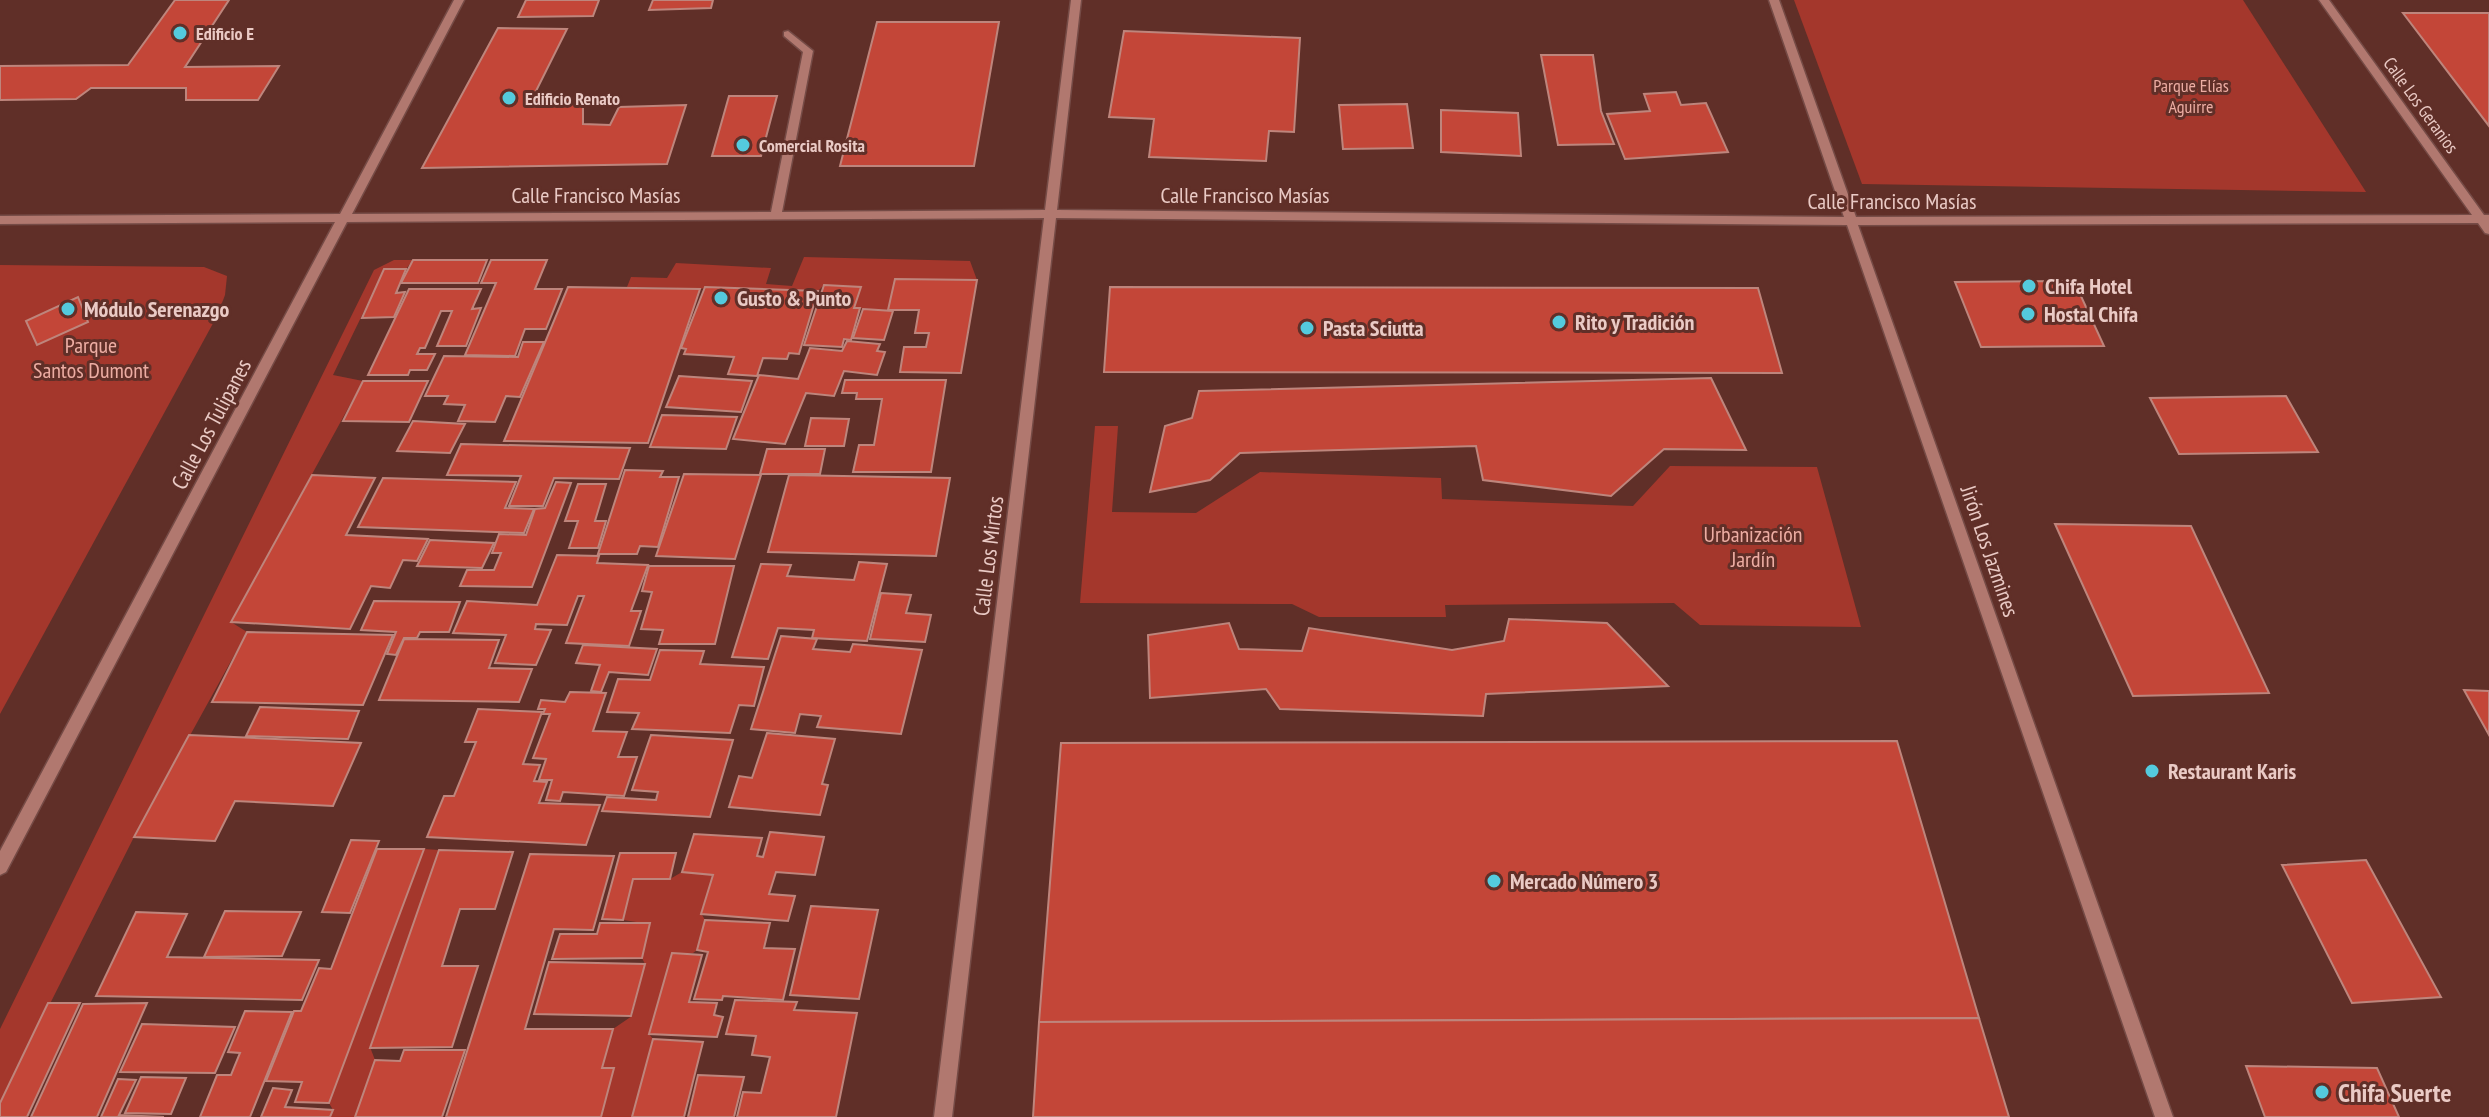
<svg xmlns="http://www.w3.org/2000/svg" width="2489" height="1117" font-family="'PT Sans Narrow',sans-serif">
  <rect width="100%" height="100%" fill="#602f28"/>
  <g fill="#a4372c">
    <path d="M1794 0H2243L2366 192 1862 184Z"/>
    <path d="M804 257 970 261 977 280 895 279 888 310 854 308 860 287 824 285 818 291 627 287 631 277 667 278 676 263 771 268 766 284 792 286Z"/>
    <path d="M394 260H413L406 269 384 270 333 375 363 381 231 622 247 632 134 837 0 1103V1029L374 270Z"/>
    <path d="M0 265 204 267 227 276 225 295 217 316 0 714Z"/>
    <path d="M1095 426H1118L1112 512 1196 513 1260 472 1441 478 1442 499 1633 506 1670 466 1817 467 1861 627 1700 625 1674 603 1445 605 1446 617H1319L1292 604 1080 603Z"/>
    <path d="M424 849 439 850 370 1047 375 1060 355 1117H330L333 1110 329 1103Z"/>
    <path d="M682 872 713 875 701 913 705 920 697 950 693 953H672L649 1034 653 1039 632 1117H601L614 1069 602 1068 613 1029 632 1016 645 964 642 958 650 924 623 920 633 879H670Z"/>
  </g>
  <g fill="#c34638" stroke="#be857c" stroke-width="2">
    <path d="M175 0H229L185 67 279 66 258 100H186V88H91L76 99 0 100V66L128 65Z"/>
    <path d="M526 0H599L593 16 518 17Z"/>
    <path d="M653 0H713L711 8 649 10Z"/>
    <path d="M2403 13H2489V126Z"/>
    <path d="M877 22H999L974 166H840Z"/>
    <path d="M498 28 567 29 533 97 583 98V124L610 125 619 107 686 105 667 164 422 168Z"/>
    <path d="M1124 31 1300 38 1294 132 1269 131 1266 161 1149 157 1154 119 1109 117Z"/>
    <path d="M1541 55H1593L1601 111 1614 144 1558 145Z"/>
    <path d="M1676 92 1681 105 1706 103 1728 152 1625 159 1607 114 1650 111 1644 94Z"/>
    <path d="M729 96H777L761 156H712Z"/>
    <path d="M1407 104 1413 148 1343 149 1339 105Z"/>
    <path d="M1441 110 1518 113 1521 156 1441 152Z"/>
    <path d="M413 260H487L478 283H401Z"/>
    <path d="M491 260H547L535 289H562L546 329H525L515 356 465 355 496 283H481Z"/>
    <path d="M384 269H406L396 293 405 292 394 317 362 318Z"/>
    <path d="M895 279 977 280 961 373 900 372 904 347H926L929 333H915L919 310H888Z"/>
    <path d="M2074 281 2104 346 1981 347 1955 282Z"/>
    <path d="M824 285 861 287 854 308H860L851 340 844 339 842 347 804 345Z"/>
    <path d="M568 287 700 289 648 443 504 441Z"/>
    <path d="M705 287 818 291 799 354 789 353 787 359 763 358 757 376 728 374 734 357 684 354 686 349 681 348Z"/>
    <path d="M1110 287 1758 288 1782 373 1104 372Z"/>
    <path d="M409 289H481L472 309 481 308 466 346H437L452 311H441L425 348H420L417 354H435L427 370H410L408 375H368Z"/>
    <path d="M78 297 88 322 37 345 26 321Z"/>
    <path d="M863 309 893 311 884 340 853 338Z"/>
    <path d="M847 341 880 344 877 351 885 352 877 375 844 371 834 396 806 393 785 444 733 439 759 375 798 379 810 348 842 351Z"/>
    <path d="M523 342H544L520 397 506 396 495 422 458 421 465 405 444 404 448 396H425L444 356 518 357Z"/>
    <path d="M679 376 752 381 741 412 666 407Z"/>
    <path d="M1711 378 1746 450 1664 449 1611 496 1483 480 1476 446 1240 453 1210 480 1150 492 1165 426 1192 418 1199 391Z"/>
    <path d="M845 380H946L931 472H853L859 445H874L882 399H856L857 393H842Z"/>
    <path d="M363 381H428L409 422 343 421Z"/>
    <path d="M2286 396 2318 452 2179 454 2150 398Z"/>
    <path d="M662 415 737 417 726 449 650 447Z"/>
    <path d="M811 418 849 419 844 446H805Z"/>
    <path d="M413 421 465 424 450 453 397 451Z"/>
    <path d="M461 444 630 448 619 479 554 478 543 506H509L521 476 447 475Z"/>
    <path d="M767 449H825L820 474H760Z"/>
    <path d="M625 470 663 471 660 477H679L658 547 640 546 637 554H598Z"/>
    <path d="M684 474 761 475 735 559 656 556Z"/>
    <path d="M312 475 375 478 346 535 428 539 417 561 403 560 390 588 371 586 350 629 231 622Z"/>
    <path d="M789 475 950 478 936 556 768 552Z"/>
    <path d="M383 478 516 482 505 508 534 509 524 533 358 527Z"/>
    <path d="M556 482 571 483 532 587 460 586 467 570H494L501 553H492L499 534 526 535 535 509 545 508Z"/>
    <path d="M578 484H606L595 521H606L598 548H569L578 521H565Z"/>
    <path d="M2055 524 2191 526 2269 693 2133 696Z"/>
    <path d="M430 540 494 543 482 568 417 566Z"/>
    <path d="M557 555 599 556 597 563 648 565 631 611H641L629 646 566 643 584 596H578L567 625 536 624 535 629 551 630 536 665 495 663 506 635 453 633 467 601 537 605Z"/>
    <path d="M859 562 887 564 867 641 812 638 814 630 778 628 768 659 732 657 761 564 791 565 787 576 854 580Z"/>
    <path d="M649 566H734L715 644H659L663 630 641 629 652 592 642 591Z"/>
    <path d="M881 593 911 595 906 613 931 615 925 642 870 639Z"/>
    <path d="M374 601 460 602 449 632H420L417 638H404L396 655 387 654 396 632 361 630Z"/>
    <path d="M1509 619 1607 623 1668 686 1486 694 1483 716 1280 709 1266 689 1150 698 1148 635 1229 623 1239 649 1302 651 1309 628 1452 650 1504 641Z"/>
    <path d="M247 632 393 635 363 705 212 702Z"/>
    <path d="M781 636 817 639 813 649 850 652 853 644 922 650 901 734 817 727 821 716 800 714 795 733 751 729Z"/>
    <path d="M404 639 499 640 489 668 532 669 519 702 379 700Z"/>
    <path d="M583 645 657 649 648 675 609 672 601 692 591 691 600 665 576 663Z"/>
    <path d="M660 650 704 651 700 664 764 667 754 706 739 705 730 733 632 729 639 713 607 712 618 679 650 680Z"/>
    <path d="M2464 690 2489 691V735Z"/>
    <path d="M570 692 606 693 593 731 627 732 618 757H637L624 796 563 792 560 801 546 800 552 780H539L546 759 533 758 550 714H543L545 709H538L541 700 565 702Z"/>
    <path d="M260 707 359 711 348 739 246 736Z"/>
    <path d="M478 709 542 712 523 764 540 765 534 781 547 782 539 803 600 805 586 845 427 837 444 796H454L476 742H465Z"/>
    <path d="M767 733 835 739 822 784 828 785 820 815 729 807 739 776 752 778Z"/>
    <path d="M189 735 361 743 333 806 235 801 215 841 134 837Z"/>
    <path d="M651 735 733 740 710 817 602 811 607 797 656 800 658 792 632 790Z"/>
    <path d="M1897 741 1979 1018 1039 1022 1061 743Z"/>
    <path d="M770 832 824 837 815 875 776 872 769 894 795 896 788 921 701 914 713 875 682 872 694 834 762 838 757 856 763 857Z"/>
    <path d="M351 840 379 841 350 913 322 912Z"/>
    <path d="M377 849H424L329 1103 295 1102 302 1082 266 1081 294 1011H301L319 968 331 969Z"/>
    <path d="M439 850 513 852 495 909H460L442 966H478L452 1047 370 1048Z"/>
    <path d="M620 853H676L670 879H633L623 920 602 919Z"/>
    <path d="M530 854 614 856 593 930 554 929 525 1029H613L602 1068H614L601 1117H446Z"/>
    <path d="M2366 860 2441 997 2352 1003 2282 865Z"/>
    <path d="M811 906 878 910 859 999 790 995Z"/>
    <path d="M225 911 301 912 282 956 204 957Z"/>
    <path d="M136 912 187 914 167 957 319 960 302 1000 96 996Z"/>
    <path d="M705 920 770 923 764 948 795 949 783 1000 723 996 722 1000 694 999 708 952 697 950Z"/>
    <path d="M600 923H650L642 958 552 959 560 934H597Z"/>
    <path d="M672 953 702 955 689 1002 717 1003 714 1015 723 1017 717 1037 649 1034Z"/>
    <path d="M549 962 645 964 631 1016 534 1014Z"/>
    <path d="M735 1000 797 1002 794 1010 857 1013 836 1117H737L743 1092 761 1093 770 1057 752 1055 756 1036 726 1034Z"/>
    <path d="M48 1003H80L27 1117H0V1103Z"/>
    <path d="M147 1003 97 1117H31L83 1004Z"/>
    <path d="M245 1011 292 1012 250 1117H200L217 1075H231L240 1053 228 1052Z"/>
    <path d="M1979 1018 2009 1117H1033L1039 1022Z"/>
    <path d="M142 1024 235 1027 215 1073 120 1072Z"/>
    <path d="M653 1039 703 1042 684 1117H632Z"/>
    <path d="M404 1050H465L442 1117H355L375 1060 400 1061Z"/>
    <path d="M2246 1066 2377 1068 2399 1117H2265Z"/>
    <path d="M698 1075 744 1077 734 1117H688Z"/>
    <path d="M141 1077 186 1078 171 1114 125 1113Z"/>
    <path d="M118 1079 136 1080 119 1115 164 1117H101Z"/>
    <path d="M273 1088 292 1090 285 1107 333 1110 330 1117H261Z"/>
  </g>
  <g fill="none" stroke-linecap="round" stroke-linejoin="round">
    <defs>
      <path id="minor" d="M454 0H464L352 214 771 212 803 52 784 36V32L788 31 813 51 782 212 1045 210 1071 0H1081L1057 210 1844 217 1769 0H1779L1856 217 2472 215 2319 0H2329L2484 215H2489V234L2485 233 2478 223 1858 225 2173 1117H2155L1847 225 1056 218 952 1117H934L1044 218 347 222 6 872 0 875V851L335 222 0 224V216L340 214Z"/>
    </defs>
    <use href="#minor" stroke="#754b46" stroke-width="3"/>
    <use href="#minor" fill="#b1786f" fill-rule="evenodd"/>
  </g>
  <g fill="#54cadd" stroke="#602f28" stroke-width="3">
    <circle cx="180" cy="33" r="8"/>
    <circle cx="509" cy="98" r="8"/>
    <circle cx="743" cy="145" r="8"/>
    <circle cx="2029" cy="286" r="8"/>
    <circle cx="721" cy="298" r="8"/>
    <circle cx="68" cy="309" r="8"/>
    <circle cx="2028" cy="314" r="8"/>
    <circle cx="1559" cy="322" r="8"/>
    <circle cx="1307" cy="328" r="8"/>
    <circle cx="2152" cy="771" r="8"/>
    <circle cx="1494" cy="881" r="8"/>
    <circle cx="2322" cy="1092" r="8"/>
  </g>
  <g text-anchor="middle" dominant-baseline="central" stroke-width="6" stroke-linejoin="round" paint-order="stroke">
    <g font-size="18" font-weight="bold" fill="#eacac5" stroke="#602f28" text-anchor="start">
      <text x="196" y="33">Edificio E</text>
      <text x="525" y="98">Edificio Renato</text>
      <text x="759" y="145">Comercial Rosita</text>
    </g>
    <g font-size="18" fill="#edada3" stroke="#602f28">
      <text x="2191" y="85">Parque Elías<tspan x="2191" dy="21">Aguirre</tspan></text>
    </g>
    <g font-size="18" fill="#eacac5" stroke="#602f28">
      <text transform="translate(2421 105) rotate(54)">Calle Los Geranios</text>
    </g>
    <g font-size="22" fill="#eacac5" stroke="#602f28">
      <text x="596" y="195">Calle Francisco Masías</text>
      <text x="1245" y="195">Calle Francisco Masías</text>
      <text x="1892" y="201">Calle Francisco Masías</text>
      <text transform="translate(211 424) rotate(-62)">Calle Los Tulipanes</text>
      <text transform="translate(1990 551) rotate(71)">Jirón Los Jazmines</text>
      <text transform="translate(988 556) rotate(-83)">Calle Los Mirtos</text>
    </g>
    <g font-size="22" font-weight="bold" fill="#eacac5" stroke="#602f28" text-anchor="start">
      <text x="2045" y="286">Chifa Hotel</text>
      <text x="737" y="298">Gusto &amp; Punto</text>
      <text x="84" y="309">Módulo Serenazgo</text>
      <text x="2044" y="314">Hostal Chifa</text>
      <text x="1575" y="322">Rito y Tradición</text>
      <text x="1323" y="328">Pasta Sciutta</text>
      <text x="2168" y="771">Restaurant Karis</text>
      <text x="1510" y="881">Mercado Número 3</text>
    </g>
    <g font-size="22" fill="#edada3" stroke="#602f28">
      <text x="91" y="345">Parque<tspan x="91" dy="25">Santos Dumont</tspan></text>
      <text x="1753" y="534">Urbanización<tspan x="1753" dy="25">Jardín</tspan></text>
    </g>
    <g font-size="26" font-weight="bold" fill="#eacac5" stroke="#602f28" text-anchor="start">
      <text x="2338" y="1092">Chifa Suerte</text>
    </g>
  </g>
</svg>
